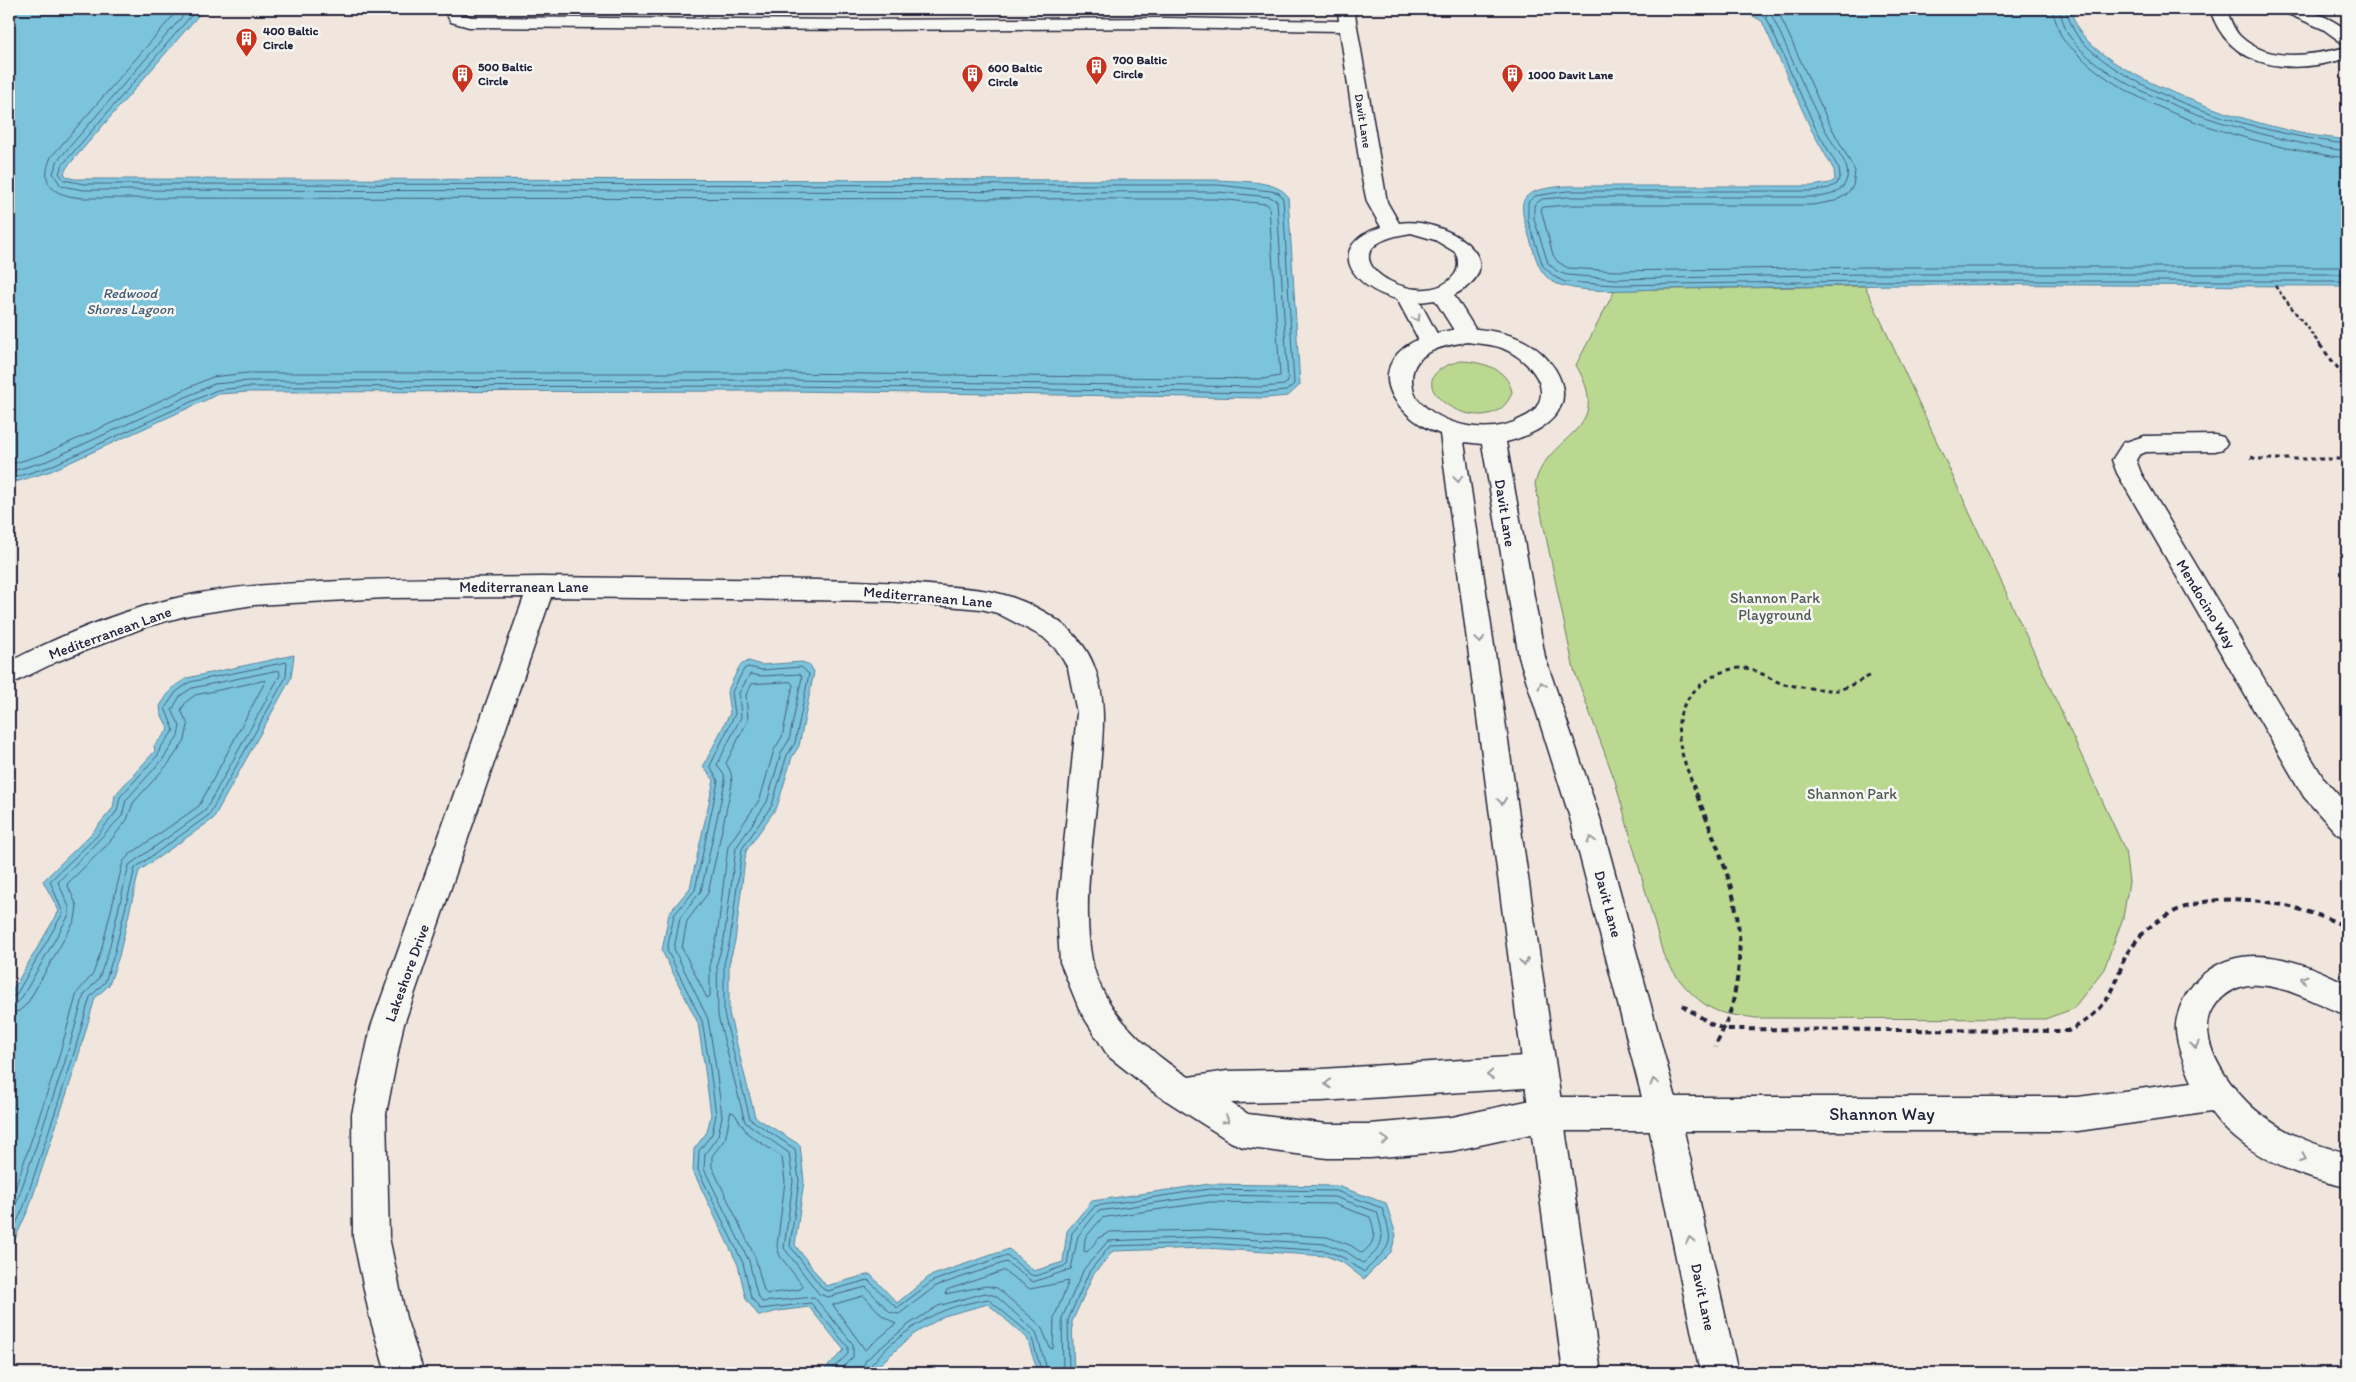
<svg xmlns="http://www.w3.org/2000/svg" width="2356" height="1382" font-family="Itim,sans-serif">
  <rect width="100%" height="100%" fill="#f0e6dd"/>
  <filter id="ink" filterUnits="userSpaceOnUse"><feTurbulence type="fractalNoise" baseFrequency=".02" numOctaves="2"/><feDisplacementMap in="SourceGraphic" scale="10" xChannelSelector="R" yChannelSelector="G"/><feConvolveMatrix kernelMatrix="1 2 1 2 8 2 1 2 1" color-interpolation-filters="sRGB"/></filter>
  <g filter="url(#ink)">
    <g fill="#bad890" stroke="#6e7d66">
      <path d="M1865 286 2125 850 2129 882 2123 918 2104 969 2073 1009 2045 1019 1756 1018C1745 1016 1731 1016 1720 1012 1696 1004 1674 976 1663 954L1615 781 1574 670 1535 484C1547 432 1616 434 1576 365L1615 290Z"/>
      <path d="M1461 361C1483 362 1507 368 1512 392 1493 451 1379 380 1461 361Z"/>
    </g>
    <g fill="#7cc3dc" stroke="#58839c">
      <path d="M9 9H204L67 167 64 173 67 177 74 179 1219 180C1239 182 1274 179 1288 196L1300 385 1288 396 1264 398 788 391 249 392 219 394 51 471 9 484Z"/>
      <path d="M1740 9H2070C2073 16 2075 23 2079 30 2108 76 2231 117 2283 129 2304 135 2326 137 2347 140V286C2172 286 1997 283 1822 286 1767 287 1712 288 1657 289 1631 290 1588 293 1564 286 1544 282 1538 266 1533 249 1519 203 1510 191 1566 186H1812L1830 183 1835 180 1834 170 1811 129 1762 21Z"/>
      <path d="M294 655 291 678 213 819 139 871 119 956 109 985 95 998 75 1068 29 1208 9 1252V996L59 911 43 881 92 833 113 808 115 795 155 751 154 746 169 729 161 714 160 706 172 688 187 678Z"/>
      <path d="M749 661 761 665 802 662 810 665 814 672 799 746 792 757 777 807 746 851 735 941 729 964V1013L755 1117 800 1145 804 1181 795 1245 826 1286 870 1274 897 1303 930 1276 1009 1249 1034 1271 1063 1262 1067 1231 1092 1201 1209 1184 1337 1186 1386 1203 1396 1235 1391 1252 1364 1279 1342 1262 1326 1256 1206 1248 1113 1251 1093 1275 1072 1322 1074 1373H1038L1027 1338 988 1304 944 1316 914 1334 870 1373H821L844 1350 809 1307 778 1311 759 1316 746 1299 738 1265 693 1171 694 1149 707 1132 711 1115 705 1070 698 1023 662 951 669 913 690 888 714 780 703 767 730 713 727 692 740 665Z"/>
    </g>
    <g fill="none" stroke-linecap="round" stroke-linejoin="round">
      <g stroke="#46627b" stroke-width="1">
        <path d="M1753 9 1767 19 1815 127 1839 169 1840 175 1837 184 1829 188 1812 191H1567L1535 196 1528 202V221L1543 266 1555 277 1565 282 1616 285 1865 281H2347"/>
        <path d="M1766 9 1772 16C1792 57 1808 101 1831 140 1837 151 1850 165 1847 178 1844 192 1830 196 1817 197H1567L1542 199 1534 205V219L1548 263 1558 272 1567 275 1616 279 1865 274H2347"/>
        <path d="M1777 9 1828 121 1855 171 1853 186 1846 195 1835 201 1812 205H1567L1544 207 1541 209 1553 255 1558 262 1568 268 1616 271 1865 267H2347"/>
        <path d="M2052 9C2055 18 2058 29 2062 38 2066 44 2073 49 2078 54 2135 113 2267 149 2347 158"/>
        <path d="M2059 9C2062 18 2065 30 2070 37 2115 100 2273 142 2347 151"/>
        <path d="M2065 9C2069 18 2072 29 2078 37 2132 99 2268 135 2347 144"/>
        <path d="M9 465 44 454 212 377 247 373H788L1263 379 1280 376 1269 206 1267 204 1218 199 84 198C56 196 38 187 51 157L179 9"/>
        <path d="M9 472 47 461 214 384 248 381 788 380 1263 387 1284 385 1288 382 1277 201 1270 197 1218 192 84 190 61 186 53 173 58 160 189 9"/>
        <path d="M9 479 49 467 217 390 248 387 788 386 1264 393 1286 391 1294 384 1283 199 1279 193 1271 191 1219 185 84 184 64 180 59 173 63 164 197 9"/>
        <path d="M791 682 793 685 782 737 774 750 760 799 728 846 717 937 710 962V996L707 998 682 948 687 921 708 893 732 784 731 773 726 763 748 720 746 695 752 684Z"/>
        <path d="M9 999 16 995 63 913 50 881 96 837 117 811 120 797 158 755 160 748 174 730 165 708 176 692 190 682 287 662 286 677 209 815 135 868 114 955 105 982 90 997 70 1067 24 1206 9 1240"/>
        <path d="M9 1005 16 1004 21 999 69 915V907L58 882 122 816 126 800 163 759 178 736 180 726 172 710 180 696 192 688 279 670 280 675 205 811 129 865 108 953 99 978 84 995 64 1065 9 1225"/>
        <path d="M9 1013 19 1011 27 1004 75 920 77 906 67 884 106 846 127 820 133 803 169 763 185 740 188 725 181 710 186 702 195 695 266 680 199 806 129 855 123 862 101 951 93 974 77 993 57 1063 9 1207"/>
        <path d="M731 1112 734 1113 748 1134 782 1157 785 1181 777 1247 780 1256 803 1286 801 1289 767 1294 764 1291 755 1257 712 1167V1156L725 1139Z"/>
        <path d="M1210 1202 1334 1204 1370 1217C1376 1232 1376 1243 1362 1253L1350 1245 1327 1237 1207 1230 1110 1232 1100 1237 1087 1252 1084 1251 1085 1238 1102 1218Z"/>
        <path d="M1004 1271 1030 1289 1069 1281 1054 1318 1053 1349 1050 1348 1041 1326 997 1288 986 1286 945 1294 947 1290Z"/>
        <path d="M864 1296 883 1316 896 1324 865 1350 833 1305Z"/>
        <path d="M828 1373 848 1354V1347L811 1303 760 1309 751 1297 743 1263 698 1170 699 1151 712 1134 716 1115 710 1069 702 1021 667 950 674 915 695 890 718 781 710 766 735 714 732 692 744 669 748 667 762 670 801 667 809 674 795 743 787 755 772 805 742 849 730 940 724 964V1014L750 1119 795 1149 799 1181 790 1246 823 1289 828 1291 868 1280 897 1308 933 1281 1007 1255 1031 1275 1036 1276 1067 1265 1072 1233 1095 1206 1209 1189 1336 1191 1382 1208C1395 1246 1392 1244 1364 1272L1344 1258 1327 1251 1207 1243 1110 1246 1089 1272 1068 1320 1069 1373"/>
        <path d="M837 1373 853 1357V1344L814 1297 762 1302 757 1294 749 1261 704 1169 705 1154 718 1136 722 1116 716 1068 708 1019 674 949 680 918 701 891 725 782 724 775 717 765 741 717 739 693 750 674 762 676 800 674 802 677 789 740 781 753 767 802 736 848 724 939 717 963 718 1016 745 1122 789 1153 793 1181 784 1248 819 1294 828 1297 866 1287 890 1312 899 1314 936 1286 1006 1262 1033 1282 1071 1269 1078 1236 1098 1211 1210 1195 1335 1197 1377 1212C1385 1238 1385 1246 1363 1263L1347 1252 1327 1244 1207 1237 1108 1241 1084 1269 1062 1318 1063 1373"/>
        <path d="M860 1373 866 1360 908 1325 938 1306 985 1293 996 1296 1036 1332 1048 1373"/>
        <path d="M866 1373C878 1350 919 1320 943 1311 957 1305 973 1302 988 1299L1031 1335 1042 1373"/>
      </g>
      <defs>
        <g id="street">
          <path d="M443 9H459L463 14 471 17 855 20 1165 18 1339 21 1338 9H1354L1387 202 1399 223C1442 216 1520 261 1454 295L1479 335 1476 340 1468 342 1460 340 1435 300 1420 302 1441 341 1438 346 1430 348 1422 346 1397 299C1352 288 1323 246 1381 227L1367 202 1362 179 1340 31 1165 28 855 30 469 27 451 22ZM1411 233 1435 240 1455 252C1459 259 1459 268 1455 274 1422 320 1308 248 1411 233Z"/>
          <path d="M2210 9H2226C2230 18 2233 29 2240 36 2269 64 2313 55 2347 47V58C2293 75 2229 71 2210 9Z"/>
          <path d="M2283 9C2308 7 2327 16 2347 30V43L2341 42 2323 29 2286 13Z"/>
          <path d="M2215 435 2223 437 2227 443 2223 449 2215 451 2146 452 2139 455 2136 460 2141 473 2324 779 2347 805V838L2337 834 2304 797 2117 473 2112 460 2123 443 2144 436Z"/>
          <path d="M541 577C633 578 725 579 817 580 859 581 900 582 941 586 964 588 987 589 1008 596 1043 607 1081 630 1094 666 1107 699 1103 733 1100 768 1095 826 1081 904 1092 960 1101 1009 1148 1052 1189 1077L1227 1071 1322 1069 1539 1055 1551 1060 1556 1071 1551 1082 1539 1087 1322 1101 1231 1103 1248 1114 1327 1124H1370L1452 1117 1545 1097H2078L2192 1082C2185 1066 2178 1049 2176 1031 2175 1022 2178 1013 2181 1005 2194 974 2222 956 2256 956 2287 956 2320 970 2347 984V1015C2316 1005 2292 987 2258 985 2244 984 2234 988 2223 997 2184 1029 2230 1089 2258 1112 2285 1134 2314 1145 2347 1153V1187C2298 1178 2241 1154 2211 1112L2078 1131H1545L1452 1151 1370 1158H1327L1243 1147 1231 1142 1156 1094 1108 1056 1080 1011 1060 962 1057 914 1077 713 1068 668 1057 650 1043 637 997 613 981 609 890 601 551 597 403 1027 386 1114 389 1237 406 1318 424 1373H386L370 1318 353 1237 352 1114 371 1027 524 597 386 598 254 605 189 615 148 626 58 661 9 685V662C63 634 129 607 190 595 233 586 277 584 321 582 395 578 468 578 541 577Z"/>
        </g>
        <path id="secondary" d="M1468 328C1486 330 1507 332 1524 341 1536 347 1547 357 1555 369 1580 410 1542 433 1506 442L1545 657 1600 818 1680 1113 1738 1373H1700L1646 1113 1570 818 1519 657 1482 444 1464 442 1601 1373H1563L1440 434C1405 422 1364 379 1405 347 1423 334 1447 330 1468 328ZM1468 342C1479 344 1491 344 1502 348 1522 356 1552 382 1537 406 1534 412 1527 416 1522 418 1491 436 1445 427 1420 402 1414 396 1413 389 1412 381 1411 351 1445 345 1468 342Z"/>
      </defs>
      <use href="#street" stroke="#22223b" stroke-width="3"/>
      <use href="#secondary" stroke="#22223b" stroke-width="3"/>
      <path stroke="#22223b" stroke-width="2.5" stroke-dasharray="4 2.5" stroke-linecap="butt" d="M2275 286 2321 346"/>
      <g stroke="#22223b" stroke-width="3" stroke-dasharray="4.5 4" stroke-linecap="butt">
        <path d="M2320 345 2347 380"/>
        <path d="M2251 457 2256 459H2347"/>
        <path d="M1698 797C1681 754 1661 713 1706 681 1717 673 1732 667 1745 668 1760 670 1770 680 1784 684 1791 686 1830 691 1837 690 1848 688 1862 679 1872 675"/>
      </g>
      <g stroke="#22223b" stroke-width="4" stroke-dasharray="6 4.5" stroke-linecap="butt">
        <path d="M1697 795C1723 862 1749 913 1736 986 1734 995 1733 1004 1730 1012 1726 1024 1720 1036 1715 1047"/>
        <path d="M1682 1005 1711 1024 1724 1029 2068 1031C2094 1018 2108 1004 2118 977 2121 967 2124 957 2130 949 2180 877 2280 896 2347 927"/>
      </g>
      <use href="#street" fill="#f6f6f2" fill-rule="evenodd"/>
      <use href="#secondary" fill="#f6f6f2" fill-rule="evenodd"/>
    </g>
    <defs><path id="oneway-chevron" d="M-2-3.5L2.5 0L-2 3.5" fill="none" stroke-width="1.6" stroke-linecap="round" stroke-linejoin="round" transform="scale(1.25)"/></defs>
    <g stroke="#9797a0">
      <use href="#oneway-chevron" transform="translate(1417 318) rotate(61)"/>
      <use href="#oneway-chevron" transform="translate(1458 479) rotate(82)"/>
      <use href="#oneway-chevron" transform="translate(1480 640) rotate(82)"/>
      <use href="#oneway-chevron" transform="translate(1542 685) rotate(-108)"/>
      <use href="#oneway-chevron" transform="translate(1502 801) rotate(82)"/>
      <use href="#oneway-chevron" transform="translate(1591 840) rotate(-105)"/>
      <use href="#oneway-chevron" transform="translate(1524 962) rotate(82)"/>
      <use href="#oneway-chevron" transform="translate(2304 979) rotate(-164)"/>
      <use href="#oneway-chevron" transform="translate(2195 1045) rotate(77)"/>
      <use href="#oneway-chevron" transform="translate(1490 1075) rotate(176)"/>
      <use href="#oneway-chevron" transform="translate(1654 1082) rotate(-105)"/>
      <use href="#oneway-chevron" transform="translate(1328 1084) rotate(177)"/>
      <use href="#oneway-chevron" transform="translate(1226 1120) rotate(32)"/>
      <use href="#oneway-chevron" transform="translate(1385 1140) rotate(-5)"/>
      <use href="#oneway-chevron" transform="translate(2303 1158) rotate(22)"/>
      <use href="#oneway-chevron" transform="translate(1690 1240) rotate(-102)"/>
    </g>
  </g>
  <defs>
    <symbol id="building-pin" viewBox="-11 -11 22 30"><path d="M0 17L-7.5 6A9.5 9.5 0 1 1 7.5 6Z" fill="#c8321e" stroke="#f6f6f2"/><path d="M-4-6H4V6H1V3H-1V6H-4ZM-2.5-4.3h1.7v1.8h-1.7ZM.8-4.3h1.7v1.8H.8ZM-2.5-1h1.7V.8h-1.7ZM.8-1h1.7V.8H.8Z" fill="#fff"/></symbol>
  </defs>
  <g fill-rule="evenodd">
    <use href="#building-pin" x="234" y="26" width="25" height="34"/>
    <use href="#building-pin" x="1084" y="54" width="25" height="34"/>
    <use href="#building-pin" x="450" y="62" width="25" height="34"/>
    <use href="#building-pin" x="960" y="62" width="25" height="34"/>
    <use href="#building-pin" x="1500" y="62" width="25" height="34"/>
  </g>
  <g text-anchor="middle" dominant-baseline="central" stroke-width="5" stroke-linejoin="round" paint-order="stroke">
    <g font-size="12" font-weight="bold" fill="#22223b" stroke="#f6f6f2" text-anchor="start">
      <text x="263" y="31">400 Baltic<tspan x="263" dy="14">Circle</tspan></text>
      <text x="1113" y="60">700 Baltic<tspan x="1113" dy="14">Circle</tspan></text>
      <text x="478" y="67">500 Baltic<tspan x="478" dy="14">Circle</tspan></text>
      <text x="988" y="68">600 Baltic<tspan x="988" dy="14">Circle</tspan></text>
      <text x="1528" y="75">1000 Davit Lane</text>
    </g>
    <g font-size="12" fill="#22223b" stroke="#f6f6f2">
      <text transform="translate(1363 121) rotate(81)">Davit Lane</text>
    </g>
    <g font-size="14" font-style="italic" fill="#425a73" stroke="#f6f6f2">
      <text x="130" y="293">Redwood<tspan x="130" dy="16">Shores Lagoon</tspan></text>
    </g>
    <g font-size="15" fill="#22223b" stroke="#f6f6f2">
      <text transform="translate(1505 513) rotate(81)">Davit Lane</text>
      <text x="524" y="587">Mediterranean Lane</text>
      <text transform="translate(928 597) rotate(5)">Mediterranean Lane</text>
      <text transform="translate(2206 604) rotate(59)">Mendocino Way</text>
      <text transform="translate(110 633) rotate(-20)">Mediterranean Lane</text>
      <text transform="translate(1608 904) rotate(75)">Davit Lane</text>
      <text transform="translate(407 973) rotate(-70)">Lakeshore Drive</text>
      <text transform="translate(1703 1297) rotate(78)">Davit Lane</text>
    </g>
    <g font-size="15" fill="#505954" stroke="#f6f6f2">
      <text x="1775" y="598">Shannon Park<tspan x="1775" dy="17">Playground</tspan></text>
      <text x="1852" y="794">Shannon Park</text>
    </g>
    <g font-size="18" fill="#22223b" stroke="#f6f6f2">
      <text x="1882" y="1114">Shannon Way</text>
    </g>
  </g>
  <rect width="2356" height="1382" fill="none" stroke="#f6f6f2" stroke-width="30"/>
  <rect x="15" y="15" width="2326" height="1352" fill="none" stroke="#22223b" stroke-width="2" filter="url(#ink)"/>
</svg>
